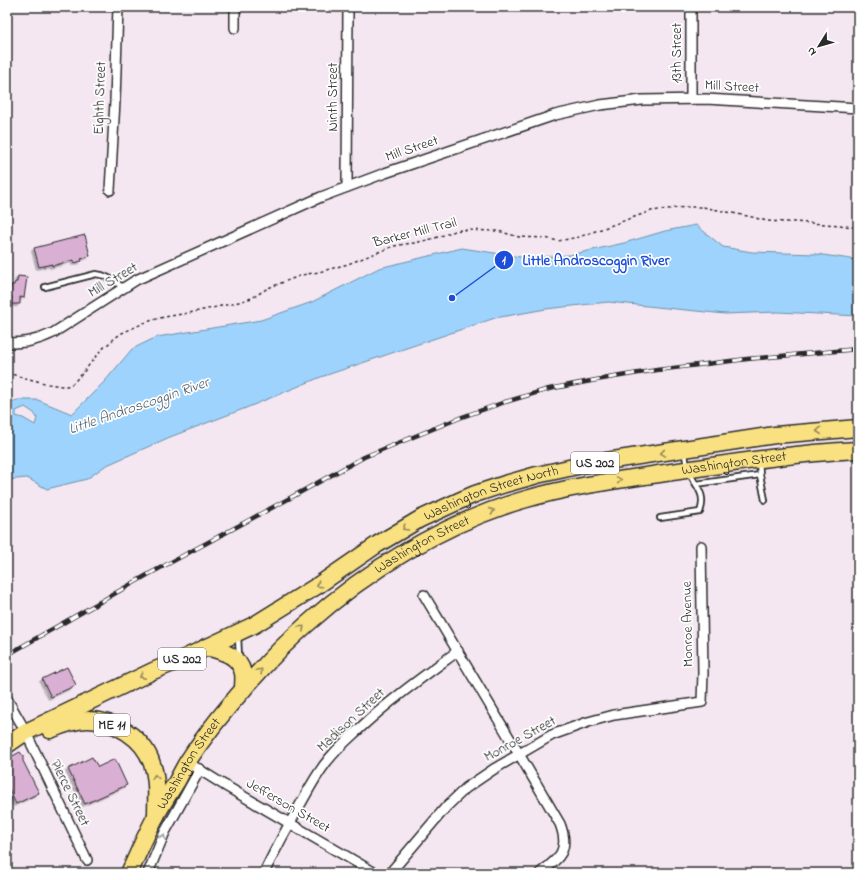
<svg xmlns="http://www.w3.org/2000/svg" width="865" height="880" font-family="'Indie Flower',sans-serif">
  <defs>
    <filter id="shadow"><feDropShadow dx="-2.5" dy="2.5" stdDeviation="0" flood-color="#0004"/></filter>
  </defs>
  <rect width="100%" height="100%" fill="#f4e7f2"/>
  <filter id="ink" filterUnits="userSpaceOnUse"><feTurbulence type="fractalNoise" baseFrequency=".025" numOctaves="2"/><feDisplacementMap in="SourceGraphic" scale="8" xChannelSelector="R" yChannelSelector="G"/><feConvolveMatrix kernelMatrix="1 2 1 2 8 2 1 2 1" color-interpolation-filters="sRGB"/></filter>
  <g filter="url(#ink)">
    <path fill="#9dd3fc" stroke="#6f90a8" fill-rule="evenodd" d="M696 225 723 247 752 252 816 254 858 260V316L778 312 725 314 608 302 546 309 495 318 321 377 246 408 170 437 105 466 87 479 47 489 27 478 7 480V403L18 400H38L72 414 105 381 132 349 157 337 261 320 312 302 379 268 462 248 527 258 570 255 624 243 665 231ZM25 407 34 413 37 418 35 425 23 418 16 416V411Z"/>
    <g fill="#daafd4" stroke="#2b2b2b" filter="url(#shadow)">
      <path d="M85 235 90 256 81 259 82 261 74 263V260L52 266V264L39 267 34 248Z"/>
      <path d="M18 276 27 277 24 298 20 297V304H11L12 297H10L11 285H14L15 282H17Z"/>
      <path d="M67 667 76 685 51 697 42 679Z"/>
      <path d="M20 752 23 756V761L39 793 16 804 7 785V759Z"/>
      <path d="M92 757 98 767 115 759 127 785 85 804 68 769Z"/>
    </g>
    <g fill="none" stroke-linecap="round" stroke-linejoin="round">
      <defs>
        <g id="lane">
          <path d="M45 287 96 274C107 275 115 282 124 288"/>
          <path d="M760 475 765 500"/>
          <path d="M696 484 760 475 759 461"/>
          <path d="M660 518 700 512C707 493 695 486 688 470 686 464 686 457 684 451"/>
          <path d="M238 636 239 657"/>
        </g>
        <g id="street">
          <path d="M691 7V99"/>
          <path d="M235 28V7"/>
          <path d="M347 187 348 7"/>
          <path d="M110 190 115 101 118 7"/>
          <path d="M7 343C24 343 37 341 53 333L136 280 241 233 321 197 385 173 555 115 600 105 642 100 706 99 858 108"/>
          <path d="M424 595 519 754 560 824C570 850 560 858 540 873"/>
          <path d="M7 699 26 732"/>
          <path d="M29 739 87 860"/>
          <path d="M187 762 224 785 375 873"/>
          <path d="M148 873 165 832 200 769"/>
          <path d="M264 873C275 850 287 828 300 805 308 791 315 777 325 764 335 750 347 740 359 729 390 700 424 676 458 651"/>
          <path d="M390 873 446 807 466 788 494 769 552 735 588 722 614 715 702 702 703 673 701 546"/>
        </g>
        <g id="highway">
          <path d="M206 647C222 651 239 655 243 673 244 678 243 684 243 689"/>
          <path d="M50 730C62 725 76 720 88 720 115 720 144 738 152 764 158 780 156 799 156 816"/>
          <path id="s1" d="M7 745 26 732 153 671 180 660 254 625 317 586 378 544 420 519 459 501 475 494 505 484 537 475 587 464 775 435 858 428"/>
          <path id="s2" d="M129 873C138 854 146 834 156 816 162 804 170 792 177 781 181 774 184 767 188 761 208 730 233 700 258 673 273 656 289 640 306 625 367 570 444 523 523 500 574 485 627 479 679 471 738 462 798 453 858 450"/>
        </g>
      </defs>
      <use href="#lane" stroke="#2b2b2b" stroke-width="8"/>
      <use href="#street" stroke="#2b2b2b" stroke-width="12"/>
      <use href="#highway" stroke="#2b2b2b" stroke-width="19"/>
      <path stroke="#2b2b2b" stroke-width="1.5" stroke-dasharray="3 3" stroke-linecap="butt" d="M7 373 48 384 62 386H67L72 384 82 374 100 351 115 338 122 333 146 322 164 317 194 312 235 303 252 298 268 288 302 275 319 272 348 264 394 246 405 244 415 243 435 238 455 231 461 230 498 231 519 237 545 238 558 241 579 237 651 211 686 207H703L752 217 767 221 784 222H794L840 225 858 228"/>
      <use href="#lane" stroke="#fff" stroke-width="4.5"/>
      <use href="#street" stroke="#fff" stroke-width="9"/>
      <use href="#highway" stroke="#f9e181" stroke-width="16"/>
      <defs>
        <path id="rail" d="M7 655 149 574 290 498 364 457 462 417 505 402 549 389 596 380 657 370 747 359 858 349"/>
      </defs>
      <use href="#rail" stroke="#2b2b2b" stroke-width="4.5"/>
      <use href="#rail" stroke="#fff" stroke-width="3" stroke-dasharray="9" stroke-linecap="butt"/>
    </g>
    <defs><path id="oneway-chevron" d="M-2-3.5L2.5 0L-2 3.5" fill="none" stroke-width="1.6" stroke-linecap="round" stroke-linejoin="round"/></defs>
    <g stroke="#928656">
      <use href="#oneway-chevron" transform="translate(819 431) rotate(175)"/>
      <use href="#oneway-chevron" transform="translate(663 453) rotate(171)"/>
      <use href="#oneway-chevron" transform="translate(619 480) rotate(-9)"/>
      <use href="#oneway-chevron" transform="translate(492 511) rotate(-20)"/>
      <use href="#oneway-chevron" transform="translate(405 528) rotate(149)"/>
      <use href="#oneway-chevron" transform="translate(319 585) rotate(146)"/>
      <use href="#oneway-chevron" transform="translate(302 628) rotate(-43)"/>
      <use href="#oneway-chevron" transform="translate(260 671) rotate(-47)"/>
      <use href="#oneway-chevron" transform="translate(142 676) rotate(154)"/>
      <use href="#oneway-chevron" transform="translate(155 777) rotate(-98)"/>
    </g>
    <use stroke="#a0a0a0" href="#oneway-chevron" transform="translate(163 837) rotate(-67)"/>
  </g>
  <g text-anchor="middle" dominant-baseline="central" stroke-width="3.5" stroke-linejoin="round" paint-order="stroke">
    <g fill="#fff" stroke="#6b6b6b" stroke-width="1">
      <rect x="571" y="452" width="48" height="22" rx="3"/>
      <rect x="158" y="648" width="48" height="22" rx="3"/>
      <rect x="94" y="714" width="36" height="22" rx="3"/>
    </g>
    <g font-size="13" font-weight="bold" fill="#2b2b2b">
      <text x="595" y="463">US 202</text>
      <text x="182" y="659">US 202</text>
      <text x="112" y="725">ME 11</text>
    </g>
    <g font-size="14" fill="#2b2b2b" stroke="#fff">
      <text transform="translate(677 53) rotate(-90)">13th Street</text>
      <text transform="translate(732 87) rotate(3)">Mill Street</text>
      <text transform="translate(333 97) rotate(-90)">Ninth Street</text>
      <text transform="translate(100 98) rotate(-88)">Eighth Street</text>
      <text transform="translate(412 149) rotate(-19)">Mill Street</text>
      <text transform="translate(415 233) rotate(-14)">Barker Mill Trail</text>
      <text transform="translate(113 280) rotate(-31)">Mill Street</text>
      <text stroke="none"><textPath href="#s2" startOffset="774">Washington Street</textPath></text>
      <text stroke="none"><textPath href="#s1" startOffset="548">Washington Street North</textPath></text>
      <text stroke="none"><textPath href="#s2" startOffset="449">Washington Street</textPath></text>
      <text transform="translate(688 624) rotate(-91)">Monroe Avenue</text>
      <text transform="translate(351 720) rotate(-43)">Madison Street</text>
      <text transform="translate(520 739) rotate(-29)">Monroe Street</text>
      <text stroke="none"><textPath href="#s2" startOffset="125">Washington Street</textPath></text>
      <text transform="translate(70 793) rotate(64)">Pierce Street</text>
      <text transform="translate(288 806) rotate(30)">Jefferson Street</text>
    </g>
    <g font-size="15" font-style="italic" fill="#4d5d6a" stroke="#fff">
      <text transform="translate(139 406) rotate(-19)">Little Androscoggin River</text>
    </g>
  </g>
  <path fill="none" stroke="#1d4ed8" stroke-width="1.5" d="M452 298L504 260"/>
  <g fill="#1d4ed8" stroke="#fff" stroke-width="1.5">
    <circle cx="452" cy="298" r="4"/>
    <circle cx="504" cy="260" r="10"/>
  </g>
  <g font-size="12" text-anchor="middle" font-weight="bold" fill="#fff">
    <text x="504" y="264">1</text>
  </g>
  <g font-size="15" text-anchor="middle" font-weight="bold" fill="#1d4ed8" stroke="#fff" stroke-width="3.5" stroke-linejoin="round" paint-order="stroke">
    <text x="596" y="265">Little Androscoggin River</text>
  </g>
  <rect width="865" height="880" fill="none" stroke="#fff" stroke-width="24"/>
  <rect x="12" y="12" width="841" height="856" fill="none" stroke="#2b2b2b" stroke-width="1.5" filter="url(#ink)"/>
  <g transform="translate(819 46) rotate(233)" stroke="#ffffff" stroke-width="3" paint-order="stroke">
  <path d="M0-3L7 15L0 10L-7 15Z" fill="#2b2b2b"/>
  <text y="-6" font-size="11" font-weight="bold" text-anchor="middle" fill="#2b2b2b">N</text>
  </g>
</svg>
